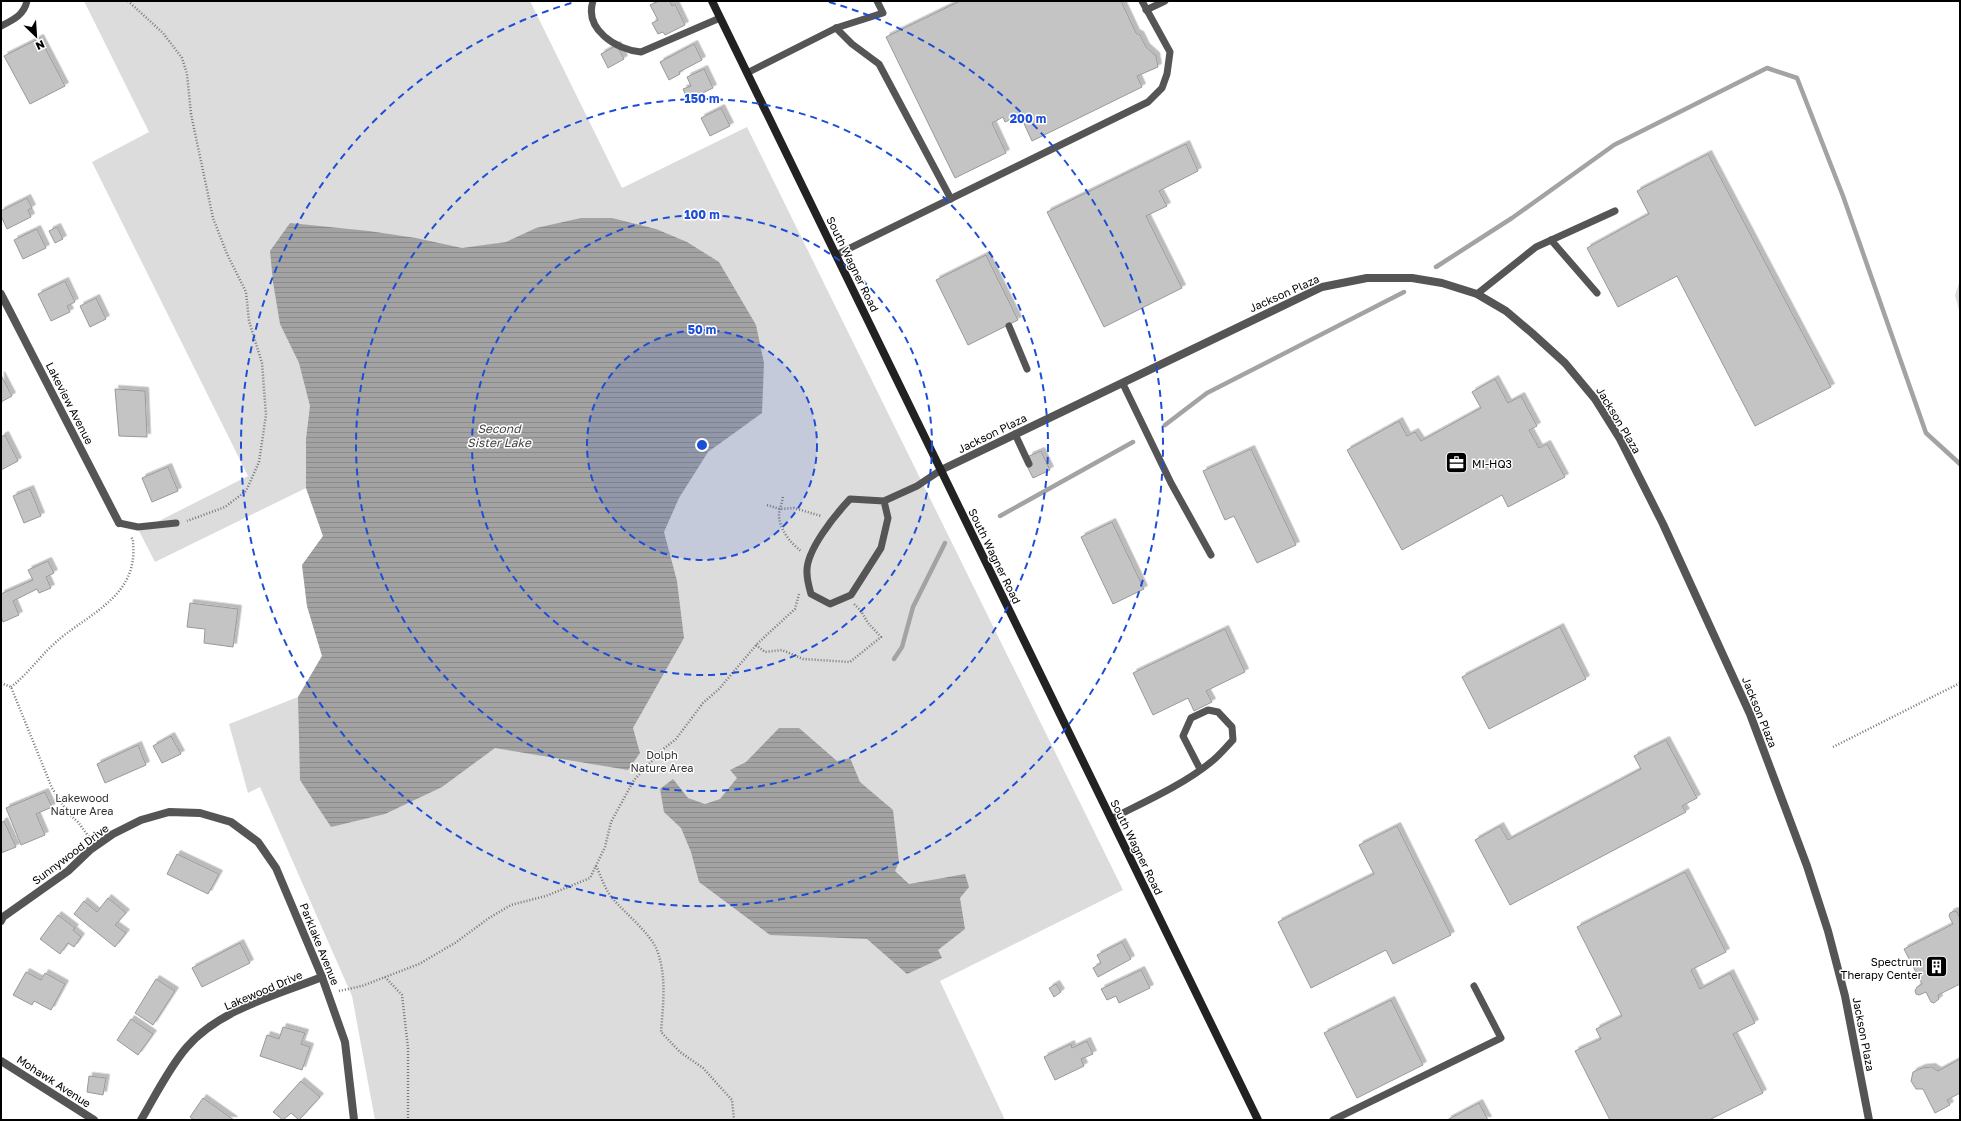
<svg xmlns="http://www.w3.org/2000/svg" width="1961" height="1121" font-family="'Golos Text',sans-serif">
  <defs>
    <pattern id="forest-firs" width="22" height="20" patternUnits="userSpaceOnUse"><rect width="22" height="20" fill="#dcdcdc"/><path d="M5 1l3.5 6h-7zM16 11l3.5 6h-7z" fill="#bbb"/></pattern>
    <pattern id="water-rules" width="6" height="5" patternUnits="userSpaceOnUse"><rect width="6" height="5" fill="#a3a3a3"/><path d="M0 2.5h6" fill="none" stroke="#8b8b8b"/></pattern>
    <filter id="shadow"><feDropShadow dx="3.5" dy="-3.5" stdDeviation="0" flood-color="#0004"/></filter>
  </defs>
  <rect width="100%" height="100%" fill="#fff"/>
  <path fill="url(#forest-firs)" d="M1960 280V314L1955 295Z"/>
  <path fill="#dcdcdc" d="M84 1H530L622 188 747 127 1123 890 940 981 1005 1120H375L352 996 260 787 248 793 229 724 298 697 322 656 307 606 302 565 323 536 306 488 155 562 139 531 248 476 92 162 149 132Z"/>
  <g fill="url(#water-rules)">
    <path d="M581 218H612L656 229 687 242 719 262 756 325 764 363 762 413 708 452 679 498 664 532 677 581 684 638 633 728 640 753 628 770 495 748 442 787 385 814 331 827 300 780 298 697 322 656 307 606 302 565 323 536 306 488V439L310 406 299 363 280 324 273 282 270 251 290 223 369 231 416 238 462 248 506 242 536 228Z"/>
    <path d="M779 728H799L837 761 850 758 860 782 893 810 899 862 895 871 909 884 965 874 969 887 960 898 965 929 938 950 942 958 907 974 867 939 770 935 699 882 691 852 681 828 664 812 660 789 673 779 688 798 705 804 720 799 737 778 730 770 746 762Z"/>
  </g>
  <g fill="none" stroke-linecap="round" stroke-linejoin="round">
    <g stroke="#a3a3a3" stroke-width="4.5">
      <path d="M1436 267 1512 218 1614 145 1767 68 1797 78 1843 196 1926 433 1960 464"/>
      <path d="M1165 425 1207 393 1404 292"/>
      <path d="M1000 516 1133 442"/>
      <path d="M894 659 902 647 913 607 945 543"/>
    </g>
  </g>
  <g fill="#c4c4c4" stroke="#999" filter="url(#shadow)">
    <path d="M659 1H670L672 6 675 4 685 25 665 35 663 32 658 34 652 23 658 20 650 5Z"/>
    <path d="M960 1H1121L1136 33 1140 35 1146 47 1156 56 1158 67 1137 76 1142 87 1032 141 1020 115 1005 122 1003 117 992 123 1006 153 955 178 886 37Z"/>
    <path d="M40 38 65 86 30 104 4 56Z"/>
    <path d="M694 44 702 60 679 72 680 74 669 80 660 62Z"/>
    <path d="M617 45 624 59 608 68 601 54Z"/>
    <path d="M704 69 713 88 688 100 683 89 691 86 687 77Z"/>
    <path d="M721 108 730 126 710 136 701 118Z"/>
    <path d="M1186 144 1198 171 1159 191 1167 206 1146 216 1182 288 1104 327 1047 212Z"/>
    <path d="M1708 154 1831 387 1755 426 1677 276 1618 307 1587 248 1649 214 1637 191Z"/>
    <path d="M27 198 32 208 28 210 31 217 7 229 1 216V211Z"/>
    <path d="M57 227 63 239 55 243 49 231Z"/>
    <path d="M37 229 46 248 23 259 14 240Z"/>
    <path d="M986 255 1018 320 968 345 936 280Z"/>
    <path d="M65 281 75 302 67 306 70 312 51 321 38 294Z"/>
    <path d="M96 298 106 319 90 327 80 306Z"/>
    <path d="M1 375 12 396 1 402Z"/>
    <path d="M1495 379 1508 403 1521 396 1537 426 1529 430 1539 448 1547 444 1565 477 1508 507 1502 495 1402 550 1347 450 1399 421 1407 436 1415 432 1421 441 1481 408 1472 392Z"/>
    <path d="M115 389 145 391 147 437 119 436Z"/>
    <path d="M5 435 18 461 1 470V437Z"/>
    <path d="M1251 449 1296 545 1257 563 1234 516 1225 520 1203 471Z"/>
    <path d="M1041 451 1050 470 1033 478 1027 466 1032 464 1029 456Z"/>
    <path d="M168 467 178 491 152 502 142 478Z"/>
    <path d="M30 489 41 516 24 523 13 496Z"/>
    <path d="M1112 522 1144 589 1113 604 1081 537Z"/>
    <path d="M48 561 54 573 46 577 51 588 39 593 37 589 13 601 19 615 3 622 1 616V594L33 580 28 570Z"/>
    <path d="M190 603 238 609 233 647 204 643 205 629 187 627Z"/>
    <path d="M1560 627 1586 679 1489 729 1462 677Z"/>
    <path d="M1225 629 1245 672 1206 691 1212 702 1194 711 1188 698 1153 715 1133 673Z"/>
    <path d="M171 736 181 754 162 763 153 746Z"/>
    <path d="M1666 740 1697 798 1682 806 1686 812 1510 905 1475 840 1500 826 1508 840 1641 769 1634 756Z"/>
    <path d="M138 745 146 765 105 783 97 764Z"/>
    <path d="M45 792 52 807 36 814 45 835 21 845 6 808Z"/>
    <path d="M4 821 16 847 1 853V823Z"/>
    <path d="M1397 826 1451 935 1393 964 1386 950 1311 988 1278 922 1374 874 1359 845Z"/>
    <path d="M177 854 219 874 208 894 167 874Z"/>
    <path d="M1685 872 1726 952 1691 970 1700 989 1730 973 1755 1023 1733 1034 1763 1093 1709 1120H1610L1575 1051 1601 1039 1596 1029 1622 1016 1577 927Z"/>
    <path d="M108 898 126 913 115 925 126 933 115 947 74 914 84 901 97 912Z"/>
    <path d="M1954 911 1957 912 1960 918V984L1938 995 1939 999 1934 1003 1931 1002 1926 992 1919 995 1916 994 1915 991 1917 987 1922 984 1904 949 1953 924 1949 916 1950 913Z"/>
    <path d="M58 915 75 928 73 930 81 937 74 947 68 943 60 954 40 939Z"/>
    <path d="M1122 942 1131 959 1098 977 1093 968 1101 963 1097 955Z"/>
    <path d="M240 943 250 963 202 987 192 968Z"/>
    <path d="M1141 970 1150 988 1119 1003 1116 996 1107 1000 1101 989Z"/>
    <path d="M26 972 41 980 45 973 65 984 51 1010 34 1001 32 1005 13 995Z"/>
    <path d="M156 979 175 991 153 1025 135 1013Z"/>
    <path d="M1056 984 1061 992 1054 997 1049 988Z"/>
    <path d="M1391 1000 1423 1065 1357 1098 1324 1033Z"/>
    <path d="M131 1019 153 1034 138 1055 117 1040Z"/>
    <path d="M283 1027 305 1033 301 1044 310 1047 302 1070 260 1056 267 1035 279 1039Z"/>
    <path d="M1087 1041 1093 1054 1081 1059 1084 1066 1055 1080 1044 1057 1071 1044 1072 1048Z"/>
    <path d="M1960 1059V1093L1947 1100 1950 1105 1935 1113 1923 1089H1916L1911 1081 1913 1072 1922 1068 1932 1067 1938 1071Z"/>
    <path d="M89 1076 106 1078 103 1095 87 1092Z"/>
    <path d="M301 1081 320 1097 299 1120 291 1113 283 1120 273 1112Z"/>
    <path d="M203 1098 234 1120H194L190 1117Z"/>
    <path d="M1479 1103 1488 1120H1447Z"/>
  </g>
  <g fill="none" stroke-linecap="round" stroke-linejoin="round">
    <g stroke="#777" stroke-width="2.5" stroke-dasharray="1 2" stroke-linecap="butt">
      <path d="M128 1 163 33 182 58 187 74 191 114 213 218 227 254 246 292 249 321 262 363 266 415 259 462 246 491 225 507 187 521"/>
      <path d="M783 497C782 503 780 508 779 513 778 527 790 543 801 551"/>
      <path d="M767 505 780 509 794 508 821 516"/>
      <path d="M756 645 765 652 782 650 803 659 850 662 881 637 868 623 861 611 854 604"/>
      <path d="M1 683 11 687 52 788 68 813 78 822 89 837"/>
      <path d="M11 687C28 674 40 656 56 642 84 617 129 600 133 558 134 552 133 546 133 540L131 537"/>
      <path d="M1833 747 1960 683"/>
      <path d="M596 866C601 876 605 890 613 899 625 913 650 933 657 950 667 977 663 1005 661 1032L680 1052 703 1068 732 1100 734 1120"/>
      <path d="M385 977 402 995 408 1048V1120"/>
      <path d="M339 991 362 986 419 964 455 943 489 918 511 905 546 896 590 878 605 847 611 822 634 780 662 750 676 739 703 703 719 689 758 643 795 609 799 594"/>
    </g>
    <g stroke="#555" stroke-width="7">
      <path d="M593 1C584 29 616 50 641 52L720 18"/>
      <path d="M1146 10 1165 1"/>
      <path d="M1 26C13 20 24 15 27 1"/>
      <path d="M836 28 852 44 879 64 951 199"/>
      <path d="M747 73 836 28 883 13 877 1"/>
      <path d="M1551 240 1597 293"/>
      <path d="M836 255 1148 102 1162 88 1167 74 1170 52 1142 1"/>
      <path d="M1477 294 1536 247 1615 211"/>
      <path d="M1009 326 1027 369"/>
      <path d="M1123 384 1171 483 1211 555"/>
      <path d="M1015 434 1029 464"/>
      <path d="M884 501 888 518 881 548 851 595 830 604 811 594C809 587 807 580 807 573 805 551 836 514 850 499L884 501 917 486 941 470"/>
      <path d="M119 523 138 527 176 523"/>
      <path d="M1111 819C1144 802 1183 785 1211 762 1219 756 1226 747 1233 740L1232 727 1218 712 1208 710 1191 718 1183 736 1200 769"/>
      <path d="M1333 1120 1501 1038 1474 986"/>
    </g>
    <g stroke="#555" stroke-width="8">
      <path d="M1 294 119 523"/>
      <path d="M941 470 1322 287 1367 278H1412L1442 283 1477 294 1506 311 1532 333 1565 363 1595 399 1620 439 1663 524 1750 714 1807 866 1828 931 1845 996 1869 1120"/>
      <path d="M1 921 3 917 68 871 90 850 113 834 141 820 169 812 200 813 231 822 258 842 276 868 322 977 345 1042 354 1120"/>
      <path d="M1 1061 94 1120"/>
      <path d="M141 1120C154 1098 170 1066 187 1047 220 1009 277 995 322 977"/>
    </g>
    <path stroke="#222" stroke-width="8" d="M712 1 1258 1120"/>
  </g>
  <circle cx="702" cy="445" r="115" fill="#1d4ed8" fill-opacity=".12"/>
  <g fill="none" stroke="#1d4ed8" stroke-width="2" stroke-dasharray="7 5">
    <circle cx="702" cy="445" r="115"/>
    <circle cx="702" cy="445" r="230"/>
    <circle cx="702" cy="445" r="346"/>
    <path d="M829 2A461 461 0 1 1 575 2"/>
  </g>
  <defs>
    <symbol id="office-square" viewBox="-11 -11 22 22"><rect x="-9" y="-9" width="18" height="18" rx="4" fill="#000" stroke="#fff"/><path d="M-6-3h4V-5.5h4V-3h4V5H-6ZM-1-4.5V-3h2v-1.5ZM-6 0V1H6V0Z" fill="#fff"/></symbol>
    <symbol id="building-square" viewBox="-11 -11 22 22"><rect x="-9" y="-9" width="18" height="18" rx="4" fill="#000" stroke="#fff"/><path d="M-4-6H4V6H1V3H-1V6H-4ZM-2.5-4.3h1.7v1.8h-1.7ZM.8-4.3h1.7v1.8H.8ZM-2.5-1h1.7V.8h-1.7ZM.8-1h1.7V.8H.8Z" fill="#fff"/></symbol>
  </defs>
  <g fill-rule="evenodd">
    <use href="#office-square" x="1444" y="450" width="25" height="25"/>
    <use href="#building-square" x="1924" y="954" width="25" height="25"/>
  </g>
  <g text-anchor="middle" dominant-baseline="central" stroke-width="3" stroke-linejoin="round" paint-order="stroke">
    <g font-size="11" fill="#000" stroke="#fff">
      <text transform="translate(853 264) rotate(64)">South Wagner Road</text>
      <text transform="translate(1284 293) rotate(-24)">Jackson Plaza</text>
      <text transform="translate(70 403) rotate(63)">Lakeview Avenue</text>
      <text transform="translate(1619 420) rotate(59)">Jackson Plaza</text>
      <text transform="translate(992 433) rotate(-26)">Jackson Plaza</text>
      <text transform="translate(995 556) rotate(64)">South Wagner Road</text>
      <text transform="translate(1760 712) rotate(68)">Jackson Plaza</text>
      <text transform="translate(1137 847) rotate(64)">South Wagner Road</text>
      <text transform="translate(70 854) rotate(-37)">Sunnywood Drive</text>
      <text transform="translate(320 944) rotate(68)">Parklake Avenue</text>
      <text transform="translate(263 990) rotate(-23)">Lakewood Drive</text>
      <text transform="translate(1864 1034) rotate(79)">Jackson Plaza</text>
      <text transform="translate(54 1081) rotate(33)">Mohawk Avenue</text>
    </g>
    <g font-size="11" fill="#000" stroke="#fff" text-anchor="start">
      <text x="1472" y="463">MI-HQ3</text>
      <text x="1922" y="961" text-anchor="end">Spectrum<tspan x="1922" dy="13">Therapy Center</tspan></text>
    </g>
    <g font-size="11" fill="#333" stroke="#fff">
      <text x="662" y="754">Dolph<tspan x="662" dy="13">Nature Area</tspan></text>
      <text x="82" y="797">Lakewood<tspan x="82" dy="13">Nature Area</tspan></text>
    </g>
    <g font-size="12" font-style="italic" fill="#444" stroke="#fff">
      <text x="499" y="428">Second<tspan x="499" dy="14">Sister Lake</tspan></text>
    </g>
  </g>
  <circle cx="702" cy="445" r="6" fill="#1d4ed8" stroke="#fff" stroke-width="2"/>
  <g font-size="12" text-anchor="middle" font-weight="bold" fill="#1d4ed8" stroke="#fff" stroke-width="3" stroke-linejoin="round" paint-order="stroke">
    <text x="702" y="103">150 m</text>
    <text x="1028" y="123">200 m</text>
    <text x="702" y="219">100 m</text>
    <text x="702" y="334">50 m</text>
  </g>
  <rect width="1961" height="1121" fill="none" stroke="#000000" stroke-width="4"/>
  <g transform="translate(36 36) rotate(155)" stroke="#ffffff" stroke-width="3" paint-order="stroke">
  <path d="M0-3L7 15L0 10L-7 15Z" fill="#000000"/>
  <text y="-6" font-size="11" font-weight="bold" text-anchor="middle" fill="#000000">N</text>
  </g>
</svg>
